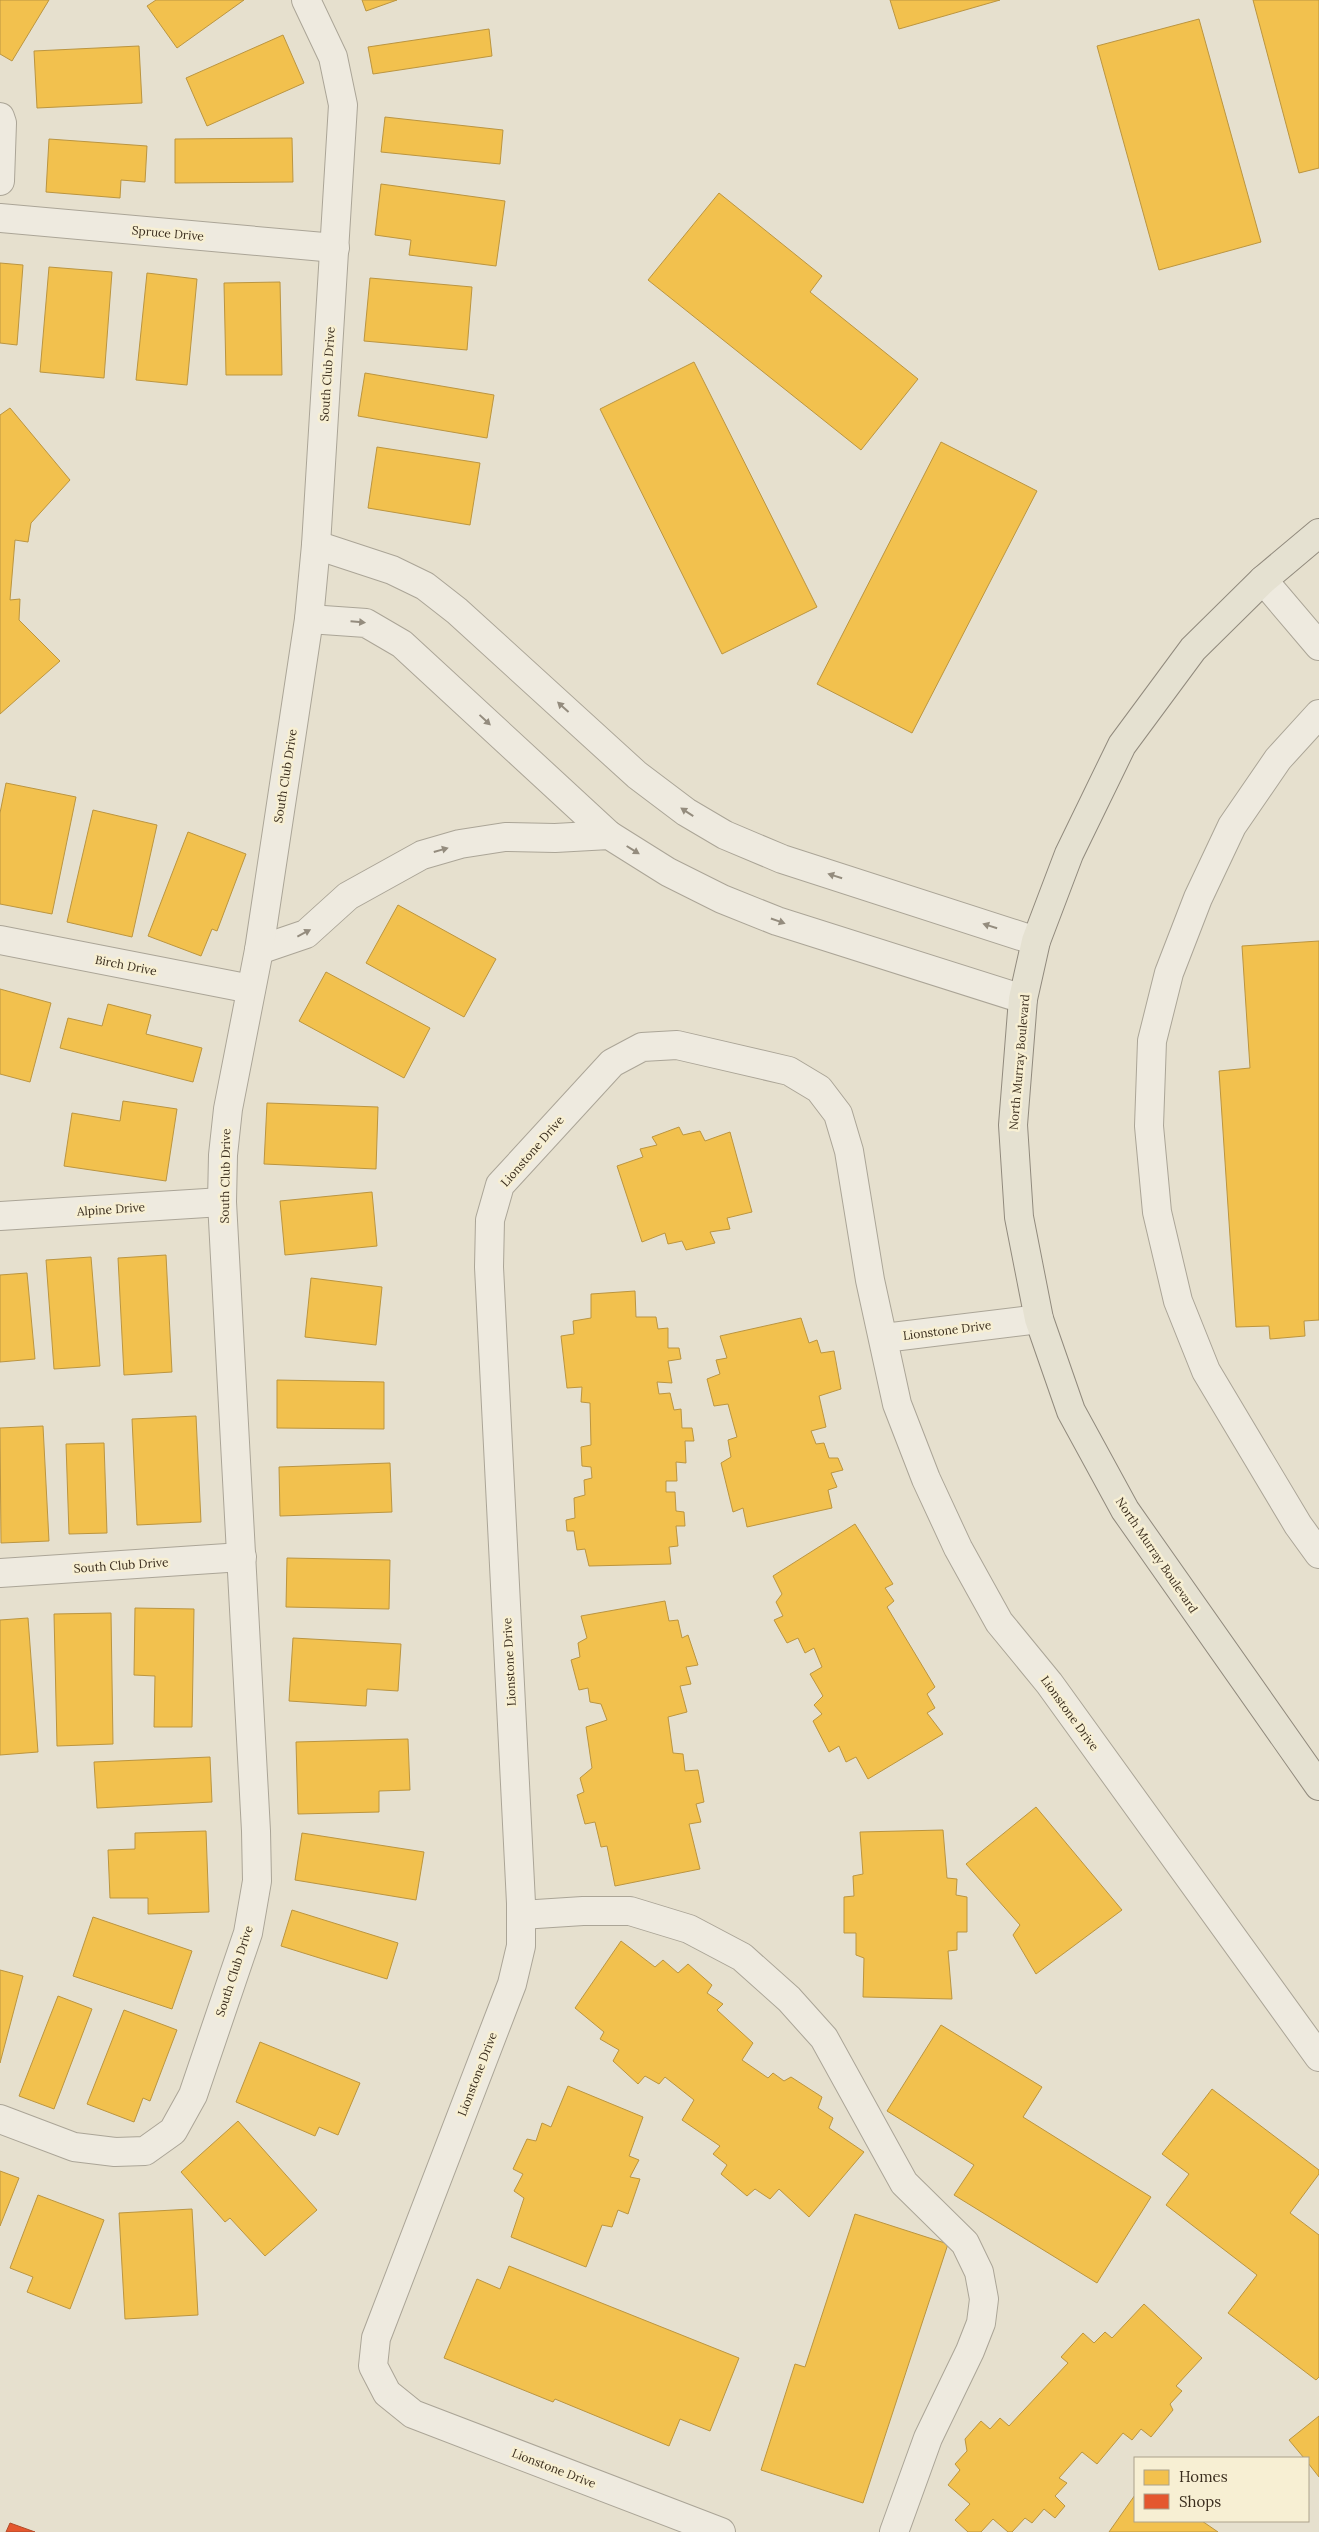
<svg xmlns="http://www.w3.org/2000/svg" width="1319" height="2532" font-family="Lora,serif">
  <rect width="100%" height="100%" fill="#e6e0ce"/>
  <g fill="#f2c14e" stroke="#bb9540">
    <path d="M0 0H49L12 61 0 54Z"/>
    <path d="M156 0H244L177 48 147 6Z"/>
    <path d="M362 0H397L366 11Z"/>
    <path d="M890 0H1000L899 29Z"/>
    <path d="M1253 0H1319V168L1299 173Z"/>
    <path d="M1199 19 1261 242 1159 270 1097 46Z"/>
    <path d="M489 29 492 56 373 74 368 47Z"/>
    <path d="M283 35 304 83 207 126 186 78Z"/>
    <path d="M139 46 142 103 37 108 34 51Z"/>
    <path d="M385 117 503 130 500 164 381 152Z"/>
    <path d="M292 138 293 182 175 183V139Z"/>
    <path d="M49 139 147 146 145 182 121 180 120 198 46 192Z"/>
    <path d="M381 184 505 201 496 266 409 255 411 240 375 235Z"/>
    <path d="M719 193 822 276 810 292 918 379 861 450 648 280Z"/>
    <path d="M0 263 23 265 17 345 0 343Z"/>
    <path d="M49 267 112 272 104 378 40 372Z"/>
    <path d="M147 273 197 279 187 385 136 380Z"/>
    <path d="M370 278 472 287 467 350 364 341Z"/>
    <path d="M280 282 282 375H226L224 283Z"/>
    <path d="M694 362 817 607 722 654 600 409Z"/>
    <path d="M365 373 494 395 487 438 358 416Z"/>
    <path d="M10 408 70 480 31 523 28 542 15 540 10 600 20 599 19 620 60 661 0 714V415Z"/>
    <path d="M941 442 1037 491 912 733 817 684Z"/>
    <path d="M377 447 480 463 470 525 368 508Z"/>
    <path d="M6 783 76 797 52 914 0 904V813Z"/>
    <path d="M93 810 157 825 132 937 67 922Z"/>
    <path d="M188 832 246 854 217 931 212 929 201 956 148 936Z"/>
    <path d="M398 905 496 959 464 1017 366 963Z"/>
    <path d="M1319 941V1320L1304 1321 1305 1336 1270 1339 1269 1326 1236 1327 1219 1071 1250 1068 1242 946Z"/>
    <path d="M326 972 430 1028 404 1078 299 1021Z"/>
    <path d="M0 989 51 1003 30 1082 0 1074Z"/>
    <path d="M108 1004 151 1015 146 1034 202 1048 193 1082 60 1048 68 1018 102 1026Z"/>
    <path d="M123 1101 177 1109 166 1181 64 1166 72 1113 120 1121Z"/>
    <path d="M267 1103 378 1107 376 1169 264 1164Z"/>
    <path d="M679 1127 683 1135 700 1131 705 1141 730 1132 752 1212 727 1218 730 1229 710 1232 715 1243 686 1250 682 1241 668 1244 665 1233 642 1242 617 1166 643 1157 640 1149 657 1145 652 1137Z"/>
    <path d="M372 1192 377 1246 285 1255 280 1201Z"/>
    <path d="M166 1255 172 1372 124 1375 118 1258Z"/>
    <path d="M91 1257 100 1366 54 1369 46 1260Z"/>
    <path d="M27 1273 35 1359 0 1362V1275Z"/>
    <path d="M311 1278 382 1287 376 1345 305 1337Z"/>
    <path d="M635 1291 636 1317H656L658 1329 668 1328V1348H679L681 1359 668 1361 672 1383 657 1382 659 1394 670 1393 674 1410 681 1409 682 1428H692L694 1441H685L686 1463 676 1462 677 1481H666V1492H675L676 1511 684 1512 685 1526H676L678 1546 669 1547 671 1564 589 1566 585 1549 577 1550 574 1531H567L566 1520 575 1518 574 1498 585 1495 584 1480 592 1478 591 1467 582 1466 581 1447 591 1445 590 1403 581 1402 582 1387 567 1388 561 1336 574 1334 573 1321 591 1318V1294Z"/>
    <path d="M801 1318 809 1343 817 1340 821 1353 834 1351 841 1389 819 1396 826 1427 811 1431 816 1444 824 1443 829 1458H838L843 1470 831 1473 837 1487 828 1490 832 1508 747 1527 743 1508 733 1512 721 1463 731 1457 728 1440 737 1437 728 1404 714 1406 707 1379 720 1374 716 1360 727 1358 720 1336Z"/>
    <path d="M277 1380 384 1382V1429L277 1428Z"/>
    <path d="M196 1416 201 1522 137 1525 132 1419Z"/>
    <path d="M43 1426 49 1541 1 1543 0 1428Z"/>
    <path d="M104 1443 107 1533 69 1534 66 1444Z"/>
    <path d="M390 1463 392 1512 280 1516 279 1467Z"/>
    <path d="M855 1524 893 1584 885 1588 894 1601 887 1607 935 1687 927 1694 935 1708 927 1713 943 1734 868 1779 856 1757 846 1762 839 1746 829 1752 813 1721 822 1714 814 1705 823 1696 810 1674 822 1667 814 1648 805 1653 798 1638 787 1643 774 1620 783 1616 776 1602 782 1594 773 1576Z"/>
    <path d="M287 1558 390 1560 389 1609 286 1607Z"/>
    <path d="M665 1601 669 1621 678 1620 682 1638 688 1635 698 1665 686 1667 691 1684 680 1686 687 1712 668 1717 673 1753 683 1754 685 1771 698 1770 704 1802 696 1804 701 1822 689 1824 700 1869 615 1886 607 1846 601 1847 595 1822 585 1824 577 1795 584 1792 580 1778 592 1768 586 1727 607 1720 601 1704 590 1702 588 1688 579 1690 571 1660 580 1657 578 1643 587 1638 581 1616Z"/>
    <path d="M135 1608 194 1609 192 1727H154L155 1676 134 1675Z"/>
    <path d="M111 1613 113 1744 57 1746 54 1614Z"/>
    <path d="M28 1618 38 1752 0 1755V1620Z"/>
    <path d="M293 1638 401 1644 398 1691 367 1689 366 1706 289 1701Z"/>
    <path d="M408 1739 410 1790 379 1791V1812L298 1814 296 1742Z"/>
    <path d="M210 1757 212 1802 97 1808 94 1762Z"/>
    <path d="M1036 1807 1122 1910 1036 1974 1013 1935 1020 1925 966 1864Z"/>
    <path d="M943 1830 947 1878 957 1879 956 1895 967 1897V1932H957V1950L948 1951 952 1999 863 1997 864 1958 856 1955V1933H844V1897L854 1896 853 1876 863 1874 860 1832Z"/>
    <path d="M206 1831 209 1912 148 1914V1898H110L108 1850 135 1849V1833Z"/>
    <path d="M302 1833 424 1852 416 1900 295 1880Z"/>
    <path d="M292 1910 398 1943 387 1979 281 1946Z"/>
    <path d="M93 1917 192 1951 172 2009 73 1976Z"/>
    <path d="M621 1941 655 1967 663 1960 678 1973 688 1964 712 1985 707 1993 723 2004 717 2010 753 2043 742 2060 768 2078 773 2073 784 2081 791 2077 822 2097 818 2108 833 2118 829 2128 864 2152 809 2217 779 2189 770 2199 755 2189 747 2196 721 2174 727 2165 713 2154 720 2146 682 2120 694 2100 665 2077 659 2084 645 2076 638 2084 613 2061 619 2050 600 2039 604 2032 575 2008Z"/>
    <path d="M0 1970 23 1976 0 2063Z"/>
    <path d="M58 1996 92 2009 54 2109 19 2096Z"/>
    <path d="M124 2010 177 2030 150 2101 143 2098 134 2122 87 2104Z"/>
    <path d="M941 2025 1042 2087 1023 2117 1151 2197 1097 2283 954 2195 974 2165 887 2111Z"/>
    <path d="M260 2042 360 2083 338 2135 319 2127 315 2136 236 2102Z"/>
    <path d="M568 2086 643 2117 629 2156 639 2160 630 2177 640 2179 628 2214 618 2210 612 2227 602 2225 586 2267 511 2237 524 2198 514 2191 523 2174 513 2169 527 2139 536 2141 542 2123 551 2127Z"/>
    <path d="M1212 2089 1319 2170V2174L1290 2213 1319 2235V2377L1316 2380 1228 2313 1257 2275 1166 2205 1189 2174 1162 2154Z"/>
    <path d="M238 2121 317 2210 265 2256 230 2218 225 2222 181 2172Z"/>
    <path d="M0 2171 19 2178 0 2226Z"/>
    <path d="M38 2195 104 2220 70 2309 27 2292 33 2277 10 2268Z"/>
    <path d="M192 2209 198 2315 125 2319 119 2213Z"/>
    <path d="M855 2214 948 2244 863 2503 761 2470 795 2364 805 2367Z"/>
    <path d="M509 2266 739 2358 710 2431 680 2419 669 2446 555 2399 553 2402 444 2358 477 2279 500 2289Z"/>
    <path d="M1144 2304 1202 2358 1176 2386 1182 2391 1170 2404 1173 2410 1151 2437 1141 2429 1132 2440 1123 2433 1097 2464 1082 2452 1059 2478 1067 2483 1055 2496 1065 2506 1055 2518 1044 2509 1032 2523 1025 2518 1012 2532H1008L993 2519 981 2532H968L955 2520 970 2504 948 2485 960 2470 955 2464 967 2451 965 2439 981 2421 990 2429 1000 2418 1009 2426 1068 2363 1061 2357 1083 2333 1094 2343 1105 2332 1112 2338Z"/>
    <path d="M1319 2416V2477L1308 2463V2458H1304L1289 2440Z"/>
    <path d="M1135 2495V2521H1202L1218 2532H1109Z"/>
  </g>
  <path fill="#e4572e" stroke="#b14b29" d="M10 2523 35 2532H6Z"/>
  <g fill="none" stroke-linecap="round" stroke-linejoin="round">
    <defs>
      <g id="minor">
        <path d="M0 117 2 123 0 181"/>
        <path d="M0 218 335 248"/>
        <path d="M316 545 392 570 425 586 457 611 637 775 686 812 725 835 782 859 1036 941"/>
        <path d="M1263 580 1319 646"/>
        <path d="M309 619 366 623 402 644 609 835"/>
        <path d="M1319 714 1278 759 1232 826 1198 898 1169 973 1152 1041 1149 1126 1157 1212 1178 1301 1206 1371 1298 1525 1319 1554"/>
        <path d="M0 940 251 989"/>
        <path d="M259 950 306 934 348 896 422 855 460 844 505 837 555 838 609 835 668 872 722 899 777 921 1023 999"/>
        <path d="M0 1216 222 1202"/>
        <path d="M884 1338 1039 1319"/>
        <path d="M0 1573 242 1557"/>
        <path d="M521 1915 583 1911H630L689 1929 742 1957 789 1999 824 2038 904 2183 965 2243 979 2272 984 2299 981 2323 970 2351 928 2438 894 2532"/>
        <path d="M0 2119 74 2147 115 2152 145 2151 173 2131 193 2095 248 1933 257 1881 256 1831 222 1202 223 1155 228 1109 259 950 309 619 316 545 343 105 333 57 306 0"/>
        <path d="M721 2532 413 2414 387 2393 373 2366 376 2338 512 1984 521 1946V1903L489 1267 490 1220 500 1185 612 1063 642 1047 677 1045 789 1071 819 1089 838 1114 849 1151 870 1280 897 1404 926 1479 958 1548 999 1622 1049 1683 1319 2057"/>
      </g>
      <path id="major" d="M1319 533 1263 580 1193 649 1122 745 1069 854 1036 941 1023 999 1013 1125 1019 1217 1039 1319 1071 1411 1125 1510 1319 1786"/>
    </defs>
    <use href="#minor" stroke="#aba597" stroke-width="30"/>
    <use href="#major" stroke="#918a7d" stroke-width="30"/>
    <use href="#minor" stroke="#eeeadf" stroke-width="28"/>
    <use href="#major" stroke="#e5e1d1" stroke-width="28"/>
  </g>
  <defs><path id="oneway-solid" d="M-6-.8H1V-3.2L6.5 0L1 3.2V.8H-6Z" transform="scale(1.25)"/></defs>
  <g fill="#948c7e">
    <use href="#oneway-solid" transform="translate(358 622) rotate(5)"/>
    <use href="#oneway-solid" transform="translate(563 707) rotate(-138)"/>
    <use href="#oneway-solid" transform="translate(485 720) rotate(43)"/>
    <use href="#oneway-solid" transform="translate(687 812) rotate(-147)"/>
    <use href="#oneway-solid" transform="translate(441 850) rotate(-16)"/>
    <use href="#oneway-solid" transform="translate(633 850) rotate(32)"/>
    <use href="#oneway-solid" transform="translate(835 876) rotate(-162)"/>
    <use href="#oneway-solid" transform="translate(778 921) rotate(19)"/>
    <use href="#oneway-solid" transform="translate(990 926) rotate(-162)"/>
    <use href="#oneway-solid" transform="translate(304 933) rotate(-28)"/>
  </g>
  <g text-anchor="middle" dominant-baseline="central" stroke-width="5" stroke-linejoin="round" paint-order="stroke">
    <g font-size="12" fill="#3b2e1e" stroke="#f7efd3">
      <text transform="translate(168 233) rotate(5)">Spruce Drive</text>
      <text transform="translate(327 374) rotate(-86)">South Club Drive</text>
      <text transform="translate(285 776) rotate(-81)">South Club Drive</text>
      <text transform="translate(126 965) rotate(11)">Birch Drive</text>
      <text transform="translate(1019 1062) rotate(-85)">North Murray Boulevard</text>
      <text transform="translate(532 1151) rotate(-49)">Lionstone Drive</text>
      <text transform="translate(225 1176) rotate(-89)">South Club Drive</text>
      <text transform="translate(111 1209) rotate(-4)">Alpine Drive</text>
      <text transform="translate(947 1330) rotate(-7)">Lionstone Drive</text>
      <text transform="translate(1157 1555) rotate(56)">North Murray Boulevard</text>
      <text transform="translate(121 1565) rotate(-4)">South Club Drive</text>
      <text transform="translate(509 1662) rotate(-93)">Lionstone Drive</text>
      <text transform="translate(1070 1713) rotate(54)">Lionstone Drive</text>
      <text transform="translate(234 1971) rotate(-72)">South Club Drive</text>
      <text transform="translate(477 2074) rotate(-69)">Lionstone Drive</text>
      <text transform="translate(554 2468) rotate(21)">Lionstone Drive</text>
    </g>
  </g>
  <rect x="1134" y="2457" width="175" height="65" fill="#f7efd3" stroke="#aca28b"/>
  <rect x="1144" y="2470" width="25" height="15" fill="#f2c14e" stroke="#aca28b"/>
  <text x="1179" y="2482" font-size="15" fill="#3b2e1e">Homes</text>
  <rect x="1144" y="2494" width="25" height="15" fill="#e4572e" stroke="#aca28b"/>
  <text x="1179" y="2507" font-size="15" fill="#3b2e1e">Shops</text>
</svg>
